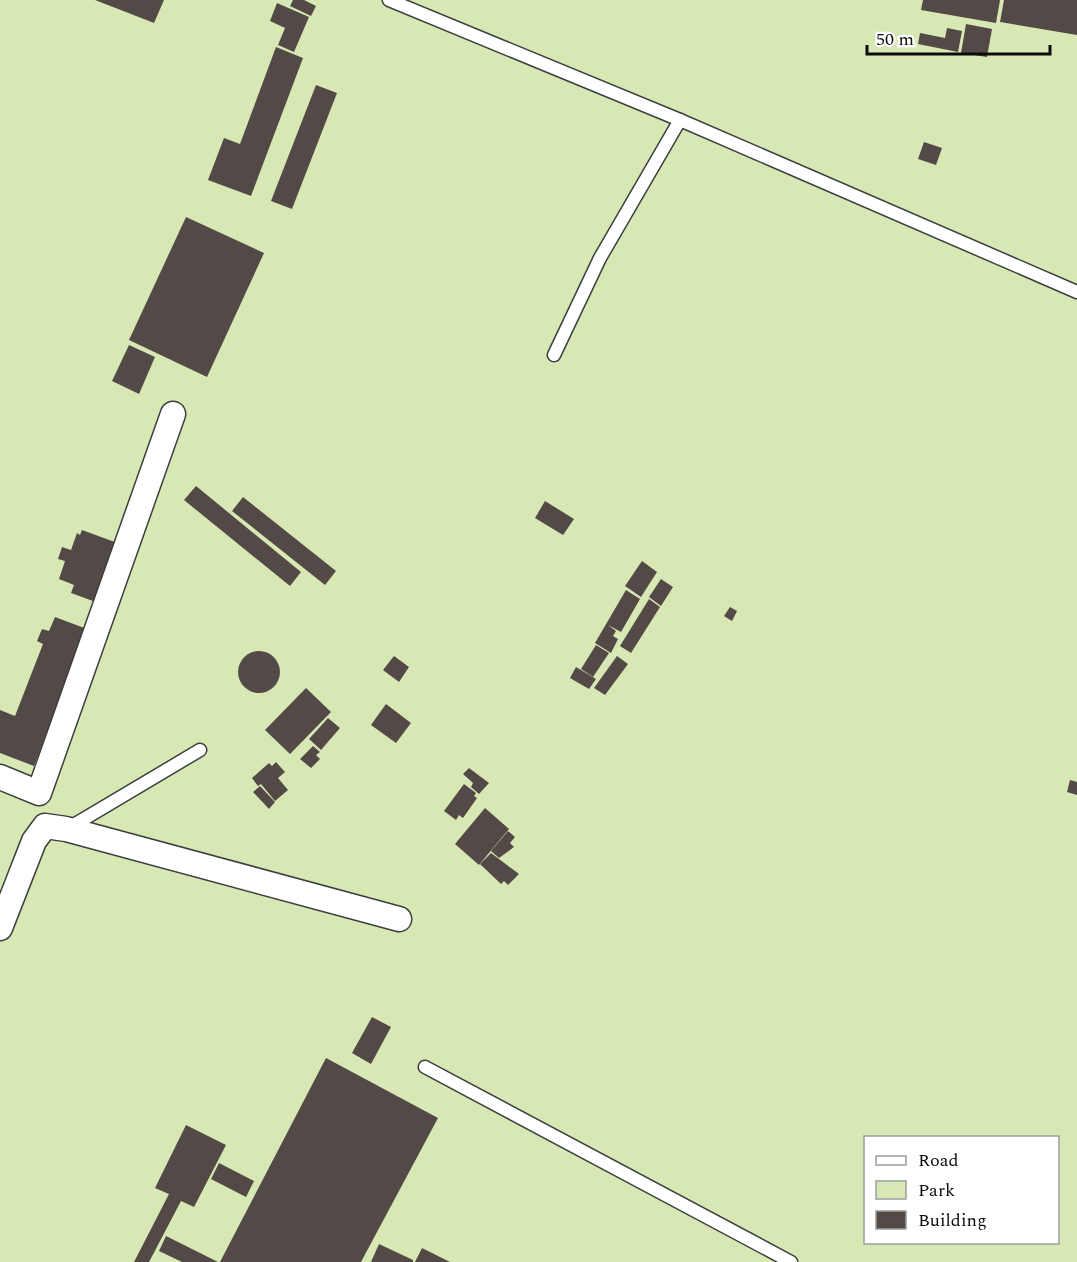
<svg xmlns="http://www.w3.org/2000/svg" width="1077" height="1262" font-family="Spectral,serif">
  <rect width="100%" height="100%" fill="#fff7e9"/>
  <path fill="#d7e8b4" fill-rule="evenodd" d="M0 0H1077V1262H0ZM866 1138H1058V1242H866Z"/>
  <g fill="#534a47">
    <path d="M95 0H164L154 23Z"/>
    <path d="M293 0H304L316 6 311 16 290 6Z"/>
    <path d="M923 0H1000L996 23 921 10Z"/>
    <path d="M1004 0H1077V35L1000 22Z"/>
    <path d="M277 3 309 17 294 52 278 45 285 28 270 21Z"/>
    <path d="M966 24 992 29 987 57 961 53Z"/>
    <path d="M947 28 962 31 958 52 918 44 920 33 945 38Z"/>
    <path d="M276 47 303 58 251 196 208 180 224 138 240 144Z"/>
    <path d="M316 85 337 93 292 209 271 201Z"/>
    <path d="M924 142 942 148 936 165 918 159Z"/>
    <path d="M186 217 264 253 207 377 129 340Z"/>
    <path d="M129 345 155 357 139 394 112 381Z"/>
    <path d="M196 486 301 572 290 586 184 500Z"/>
    <path d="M243 497 336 571 325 585 232 511Z"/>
    <path d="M545 501 574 519 563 535 535 518Z"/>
    <path d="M82 530 123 545 101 604 71 593 74 585 59 579 65 561 58 559 62 547 71 550 77 533 80 535Z"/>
    <path d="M642 561 657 572 641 597 625 586Z"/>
    <path d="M661 579 673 587 661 606 649 597Z"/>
    <path d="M626 590 640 599 621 632 608 625 616 631 613 636 618 639 611 653 595 643Z"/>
    <path d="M649 599 660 607 631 653 620 646Z"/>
    <path d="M730 607 737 611 732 621 724 616Z"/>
    <path d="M55 617 87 629 34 766 0 753V710L15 716 43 644 37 641 42 629 49 631Z"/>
    <path d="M596 645 609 653 593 677 581 669Z"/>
    <circle cx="259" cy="672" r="21"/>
    <path d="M394 656 409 667 399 682 383 670Z"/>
    <path d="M617 656 628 664 605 695 594 688Z"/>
    <path d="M576 667 596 679 589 689 570 678Z"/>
    <path d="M306 688 331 712 290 754 265 730Z"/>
    <path d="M386 704 411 723 396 743 371 725Z"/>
    <path d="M328 718 340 728 321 750 309 739Z"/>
    <path d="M313 746 320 752 316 755 320 759 311 768 300 759Z"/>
    <path d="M276 762 285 772 278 778 288 790 275 801 261 784 258 786 252 778 269 763 272 766Z"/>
    <path d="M469 768 489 783 479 794 471 787 473 783 463 774Z"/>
    <path d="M1070 780 1077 782V795L1067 792Z"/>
    <path d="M464 784 476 793 474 796 477 798 463 818 459 815 456 820 444 811Z"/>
    <path d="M260 786 275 802 269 809 253 792Z"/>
    <path d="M485 808 509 829 479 865 455 844Z"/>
    <path d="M508 831 515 837 510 843 514 847 499 858 491 851Z"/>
    <path d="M491 853 519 874 508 885 504 881 501 884 480 864Z"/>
    <path d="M372 1017 391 1027 371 1064 352 1053Z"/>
    <path d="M326 1058 438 1118 361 1262H220Z"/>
    <path d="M186 1125 226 1145 194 1207 181 1201 149 1262H134L169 1194 155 1188Z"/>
    <path d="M219 1163 254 1181 246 1197 211 1179Z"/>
    <path d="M166 1236 218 1262H182L159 1251Z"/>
    <path d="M379 1244 413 1260V1262H371Z"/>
    <path d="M422 1248 450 1262H415Z"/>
  </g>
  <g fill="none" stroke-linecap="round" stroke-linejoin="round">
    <defs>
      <g id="service">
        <path d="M389 0 680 120 1077 292"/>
        <path d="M554 355 600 258 680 120"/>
        <path d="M67 829 200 750"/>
        <path d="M425 1067 791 1262"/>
      </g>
      <g id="minor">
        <path d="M0 777 39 793 173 414"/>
        <path d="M0 928 34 841 45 826 66 829 399 919"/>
      </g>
    </defs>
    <use href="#service" stroke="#3e3e3e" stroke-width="15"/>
    <use href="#minor" stroke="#3e3e3e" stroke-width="27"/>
    <use href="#service" stroke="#fff" stroke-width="12"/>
    <use href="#minor" stroke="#fff" stroke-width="24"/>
  </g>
  <rect x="864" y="1136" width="195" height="108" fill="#ffffff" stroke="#9d9d9d" stroke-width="1.5"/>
  <rect x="876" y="1156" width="30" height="9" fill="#ffffff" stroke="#9d9d9d" stroke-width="1.5"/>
  <text x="918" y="1166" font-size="18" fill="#0b0b0b">Road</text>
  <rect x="876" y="1181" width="30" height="18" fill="#d7e8b4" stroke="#9d9d9d" stroke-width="1.5"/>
  <text x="918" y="1196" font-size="18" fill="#0b0b0b">Park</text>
  <rect x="876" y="1211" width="30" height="18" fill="#534a47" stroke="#9d9d9d" stroke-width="1.5"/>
  <text x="918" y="1226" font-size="18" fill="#0b0b0b">Building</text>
  <path d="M867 45v9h183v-9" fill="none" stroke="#0b0b0b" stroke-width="3"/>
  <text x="876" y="45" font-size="18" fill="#0b0b0b" stroke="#ffffff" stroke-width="4.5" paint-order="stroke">50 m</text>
</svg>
